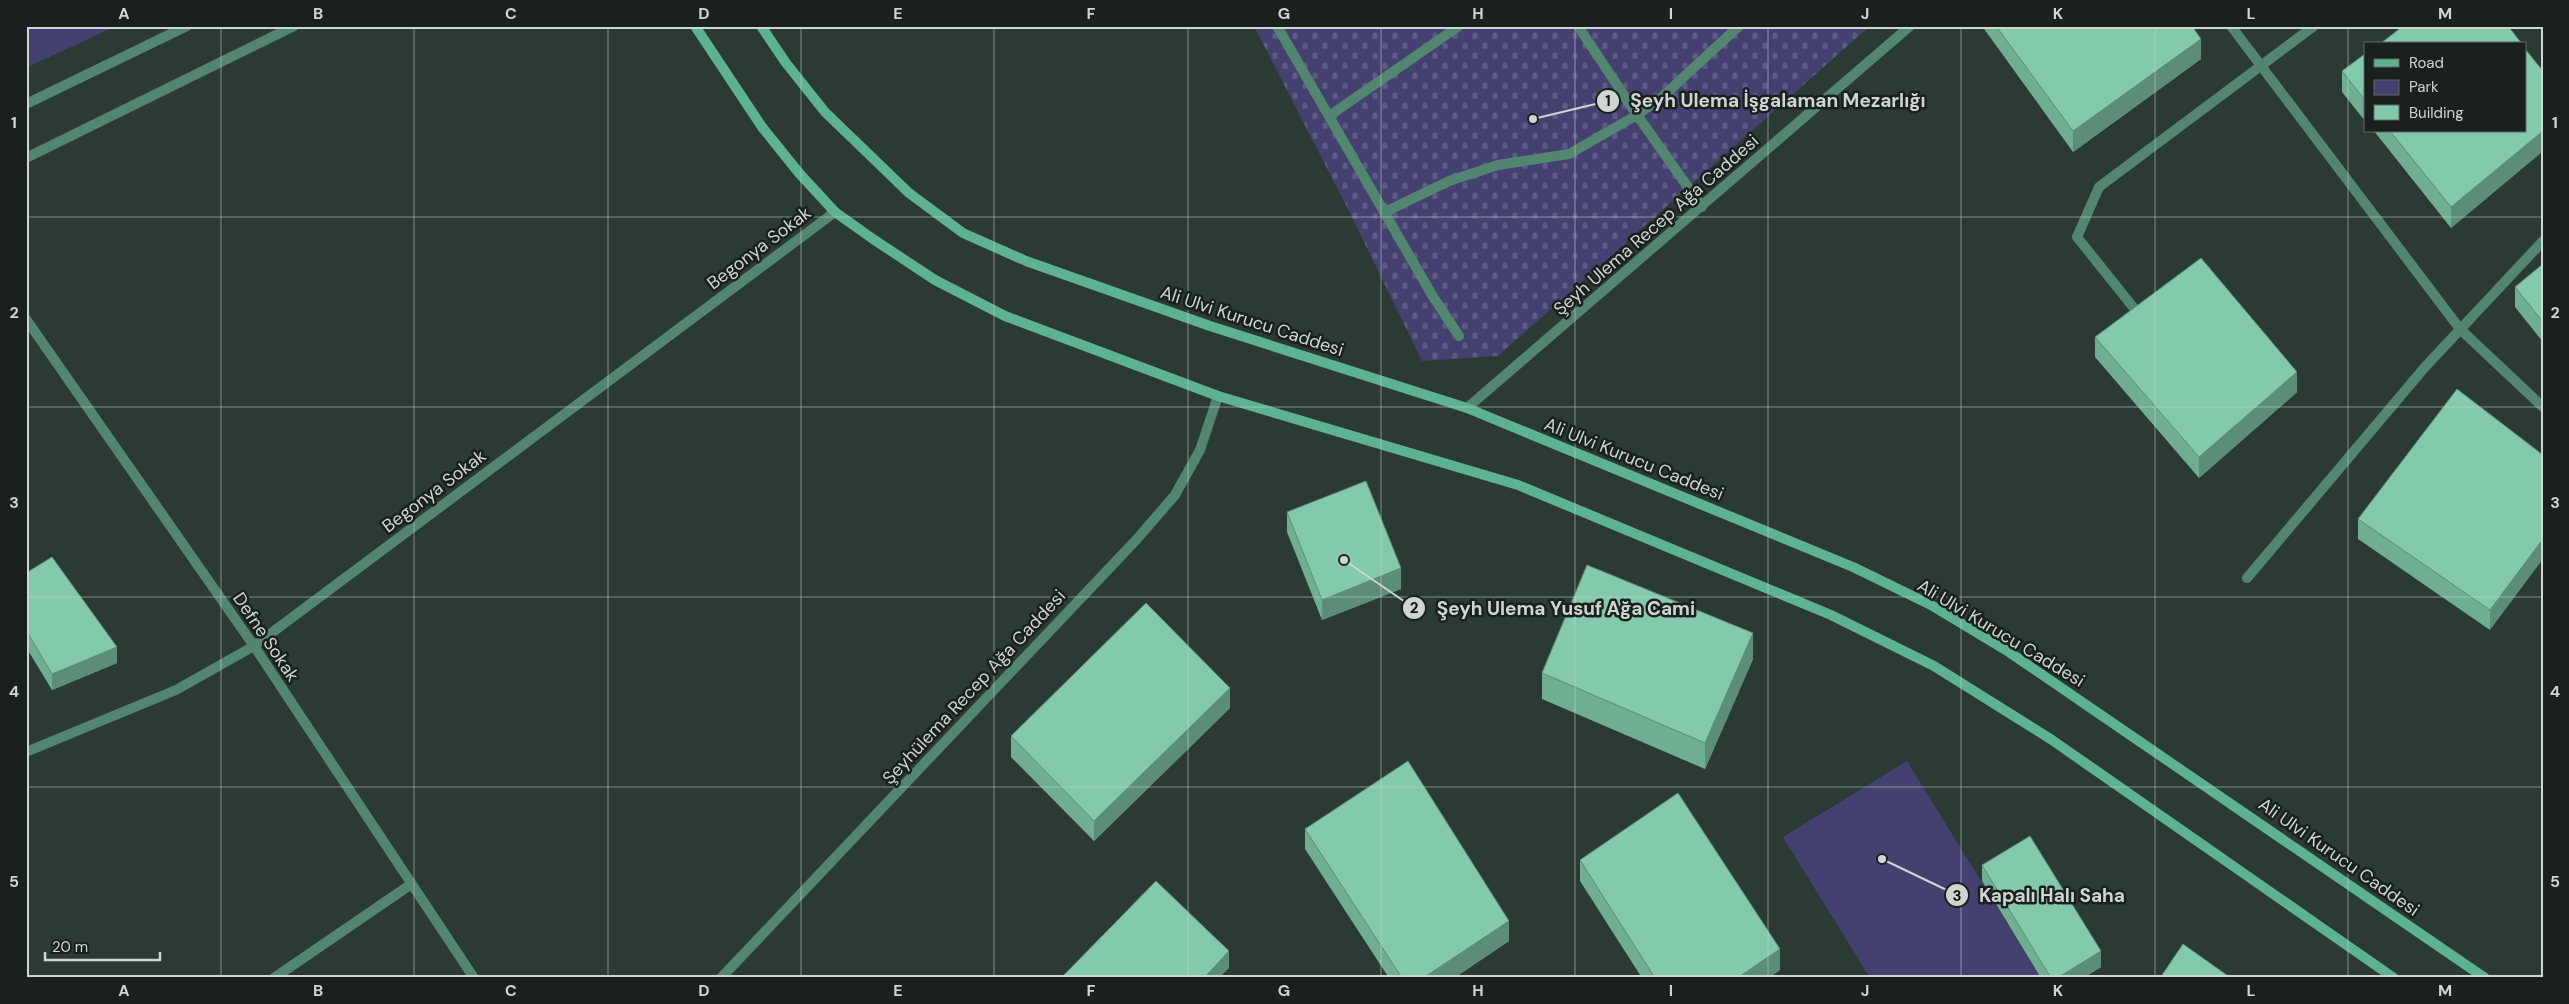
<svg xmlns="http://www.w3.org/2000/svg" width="2569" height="1004" font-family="'DM Sans',sans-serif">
  <defs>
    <pattern id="cemetery-stones" width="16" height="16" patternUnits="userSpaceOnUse" patternTransform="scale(1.25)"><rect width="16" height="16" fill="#444070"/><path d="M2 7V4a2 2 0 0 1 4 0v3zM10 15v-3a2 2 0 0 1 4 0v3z" fill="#5e5b84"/></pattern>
  </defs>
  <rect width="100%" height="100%" fill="#2c3a34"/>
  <g fill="#444070">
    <path d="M26 26H116L26 68Z"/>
    <path d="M1907 761 2041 978H1870L1783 837Z"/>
  </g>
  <path fill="url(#cemetery-stones)" d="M1254 26H1870L1498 356 1422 361 1350 213Z"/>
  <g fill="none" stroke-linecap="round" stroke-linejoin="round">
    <g stroke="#538670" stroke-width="10">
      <path d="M1277 26 1432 295 1459 336"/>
      <path d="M1578 26 1637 115 1702 207"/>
      <path d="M1329 116 1459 26"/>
      <path d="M1385 212 1449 181 1498 165 1569 154 1637 115 1661 98 1739 26"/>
    </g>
    <g stroke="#538670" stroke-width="10">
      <path d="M2231 26 2460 329 2543 407"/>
      <path d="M2137 312 2077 237 2099 187 2314 26"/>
      <path d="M26 319 254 646 474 978"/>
      <path d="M2247 578 2425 367 2543 241"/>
      <path d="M26 752 176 690 254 646 835 212"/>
      <path d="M274 978 410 885"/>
    </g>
    <g stroke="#538670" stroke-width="10">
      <path d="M26 104 187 26"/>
      <path d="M26 158 294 26"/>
      <path d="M1467 408 1910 26"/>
      <path d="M721 978 1137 539 1175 495 1200 450 1218 396"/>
    </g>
    <g stroke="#5db290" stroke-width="10">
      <path d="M695 26 762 127 799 173 835 212 873 239 935 280 1005 316 1218 396 1518 485 1831 615 1934 666 2052 740 2394 978"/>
      <path d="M761 26 786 63 825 112 909 193 963 233 1026 261 1210 326 1467 408 1853 567 1931 605 2009 652 2485 978"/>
    </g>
  </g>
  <g fill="#70ae92">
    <path d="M1982 26H2192L2201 59 2073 152Z"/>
    <path d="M2365 54V121L2342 92V71Z"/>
    <path d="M2543 71V151L2451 228 2374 131H2525Z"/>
    <path d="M2543 264V342L2515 307V287Z"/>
    <path d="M2095 337 2297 392 2199 478 2095 357Z"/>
    <path d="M2543 455 2490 630 2358 539V519Z"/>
    <path d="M1287 512 1401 589 1322 620 1287 532Z"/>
    <path d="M26 573 117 663 52 690 26 647Z"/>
    <path d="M1753 659 1705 769 1542 699V673Z"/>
    <path d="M1230 708 1094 841 1011 757V736Z"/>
    <path d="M1305 829 1509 941 1454 978H1389L1305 849Z"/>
    <path d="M1580 860 1780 970 1768 978H1642L1580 881Z"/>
    <path d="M1982 865 2101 967 2083 978H2041L1982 881Z"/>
  </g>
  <g fill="#5b8d77">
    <path d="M2201 39V59L2073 152V131Z"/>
    <path d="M2543 131V151L2451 228V207Z"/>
    <path d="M2297 372V392L2199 478V457Z"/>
    <path d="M2543 539V559L2490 630V610Z"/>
    <path d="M1401 568V589L1322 620V600Z"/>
    <path d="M1753 633V659L1705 769V743Z"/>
    <path d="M117 647V663L52 690V674Z"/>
    <path d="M1230 688V708L1094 841V821Z"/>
    <path d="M1509 921V941L1454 978H1423Z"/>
    <path d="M1780 949V970L1768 978H1737Z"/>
    <path d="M1229 951V968L1219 978H1204Z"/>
    <path d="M2101 951V967L2083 978H2057Z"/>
  </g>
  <g fill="#82caaa" stroke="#5b8d77">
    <path d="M1996 26H2192L2201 39 2073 131Z"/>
    <path d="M2403 26H2508L2522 44H2380Z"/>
    <path d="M2525 49 2543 71V131L2451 207 2390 131H2525Z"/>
    <path d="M2365 54V100L2342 71Z"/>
    <path d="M2201 258 2297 372 2199 457 2095 337Z"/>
    <path d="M2543 264V322L2515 287Z"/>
    <path d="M2457 389 2543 455V539L2490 610 2358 519Z"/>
    <path d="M1366 481 1401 568 1322 600 1287 512Z"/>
    <path d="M52 557 117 647 52 674 26 630V573Z"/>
    <path d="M1587 565 1753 633 1705 743 1542 673Z"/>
    <path d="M1146 603 1230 688 1094 821 1011 736Z"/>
    <path d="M1408 761 1509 921 1423 978H1402L1305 829Z"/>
    <path d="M1678 793 1780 949 1737 978H1655L1580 860Z"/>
    <path d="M2030 836 2101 951 2057 978H2051L1982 865Z"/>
    <path d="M1156 881 1229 951 1204 978H1061Z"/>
    <path d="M2183 944 2231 978H2160Z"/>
  </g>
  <path fill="none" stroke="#ced6d2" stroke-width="1" stroke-opacity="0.55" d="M221 26V978M414 26V978M608 26V978M801 26V978M994 26V978M1188 26V978M1381 26V978M1575 26V978M1768 26V978M1961 26V978M2155 26V978M2348 26V978M26 217H2543M26 407H2543M26 597H2543M26 787H2543"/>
  <g text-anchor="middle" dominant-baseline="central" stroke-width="5" stroke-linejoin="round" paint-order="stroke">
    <g font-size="18" fill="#ced6d2" stroke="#19201d">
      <text transform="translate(1656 225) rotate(-41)">Şeyh Ulema Recep Ağa Caddesi</text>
      <text transform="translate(759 248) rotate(-37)">Begonya Sokak</text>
      <text transform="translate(1252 321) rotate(18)">Ali Ulvi Kurucu Caddesi</text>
      <text transform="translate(1634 459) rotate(22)">Ali Ulvi Kurucu Caddesi</text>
      <text transform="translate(434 491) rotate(-37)">Begonya Sokak</text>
      <text transform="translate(2001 633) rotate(31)">Ali Ulvi Kurucu Caddesi</text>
      <text transform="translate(266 637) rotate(56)">Defne Sokak</text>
      <text transform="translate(974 687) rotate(-47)">Şeyhülema Recep Ağa Caddesi</text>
      <text transform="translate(2339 857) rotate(35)">Ali Ulvi Kurucu Caddesi</text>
    </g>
  </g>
  <path fill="none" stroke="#ced6d2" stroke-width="2" d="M1533 119L1608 101M1344 560L1414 608M1882 859L1957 895"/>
  <g fill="#ced6d2" stroke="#19201d" stroke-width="2">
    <circle cx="1533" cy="119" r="5"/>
    <circle cx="1344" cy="560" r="5"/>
    <circle cx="1882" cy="859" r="5"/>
    <circle cx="1608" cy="101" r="12"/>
    <circle cx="1414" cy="608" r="12"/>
    <circle cx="1957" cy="895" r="12"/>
  </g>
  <g font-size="15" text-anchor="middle" font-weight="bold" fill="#111">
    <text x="1608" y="106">1</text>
    <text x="1414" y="613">2</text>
    <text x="1957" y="901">3</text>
  </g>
  <g font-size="19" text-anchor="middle" font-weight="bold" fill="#ced6d2" stroke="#19201d" stroke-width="5" stroke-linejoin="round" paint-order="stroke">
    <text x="1778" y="107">Şeyh Ulema İşgalaman Mezarlığı</text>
    <text x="1566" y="615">Şeyh Ulema Yusuf Ağa Cami</text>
    <text x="2052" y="902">Kapalı Halı Saha</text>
  </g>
  <rect width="2569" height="1004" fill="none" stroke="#19201d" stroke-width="55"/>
  <rect x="2364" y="42" width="162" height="90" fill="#19201d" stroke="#616965"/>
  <rect x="2374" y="59" width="25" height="8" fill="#5db290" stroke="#616965"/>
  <text x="2409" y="68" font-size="15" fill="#ced6d2">Road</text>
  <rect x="2374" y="80" width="25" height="15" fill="#444070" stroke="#616965"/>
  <text x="2409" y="92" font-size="15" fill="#ced6d2">Park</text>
  <rect x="2374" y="105" width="25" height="15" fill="#82caaa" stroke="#616965"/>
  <text x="2409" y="118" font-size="15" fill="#ced6d2">Building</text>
  <path d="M45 952v8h115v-8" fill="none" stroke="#ced6d2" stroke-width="2.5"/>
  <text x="52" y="952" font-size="15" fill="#ced6d2" stroke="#19201d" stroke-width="4" paint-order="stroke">20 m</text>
  <rect x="28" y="28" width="2514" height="948" fill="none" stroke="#ced6d2" stroke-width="2"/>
  <g font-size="16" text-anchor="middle" font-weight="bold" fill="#ced6d2">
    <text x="124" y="19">A</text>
    <text x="318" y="19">B</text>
    <text x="511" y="19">C</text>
    <text x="704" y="19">D</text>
    <text x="898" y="19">E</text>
    <text x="1091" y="19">F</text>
    <text x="1284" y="19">G</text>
    <text x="1478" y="19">H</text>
    <text x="1671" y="19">I</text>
    <text x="1865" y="19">J</text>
    <text x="2058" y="19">K</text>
    <text x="2251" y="19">L</text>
    <text x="2445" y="19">M</text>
    <text x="14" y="128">1</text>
    <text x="2555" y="128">1</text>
    <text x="14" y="318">2</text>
    <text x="2555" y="318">2</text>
    <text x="14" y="508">3</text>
    <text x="2555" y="508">3</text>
    <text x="14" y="697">4</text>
    <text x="2555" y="697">4</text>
    <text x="14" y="887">5</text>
    <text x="2555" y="887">5</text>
    <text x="124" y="996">A</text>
    <text x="318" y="996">B</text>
    <text x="511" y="996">C</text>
    <text x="704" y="996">D</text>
    <text x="898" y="996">E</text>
    <text x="1091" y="996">F</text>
    <text x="1284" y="996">G</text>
    <text x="1478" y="996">H</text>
    <text x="1671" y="996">I</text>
    <text x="1865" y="996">J</text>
    <text x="2058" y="996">K</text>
    <text x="2251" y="996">L</text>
    <text x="2445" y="996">M</text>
  </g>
</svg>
